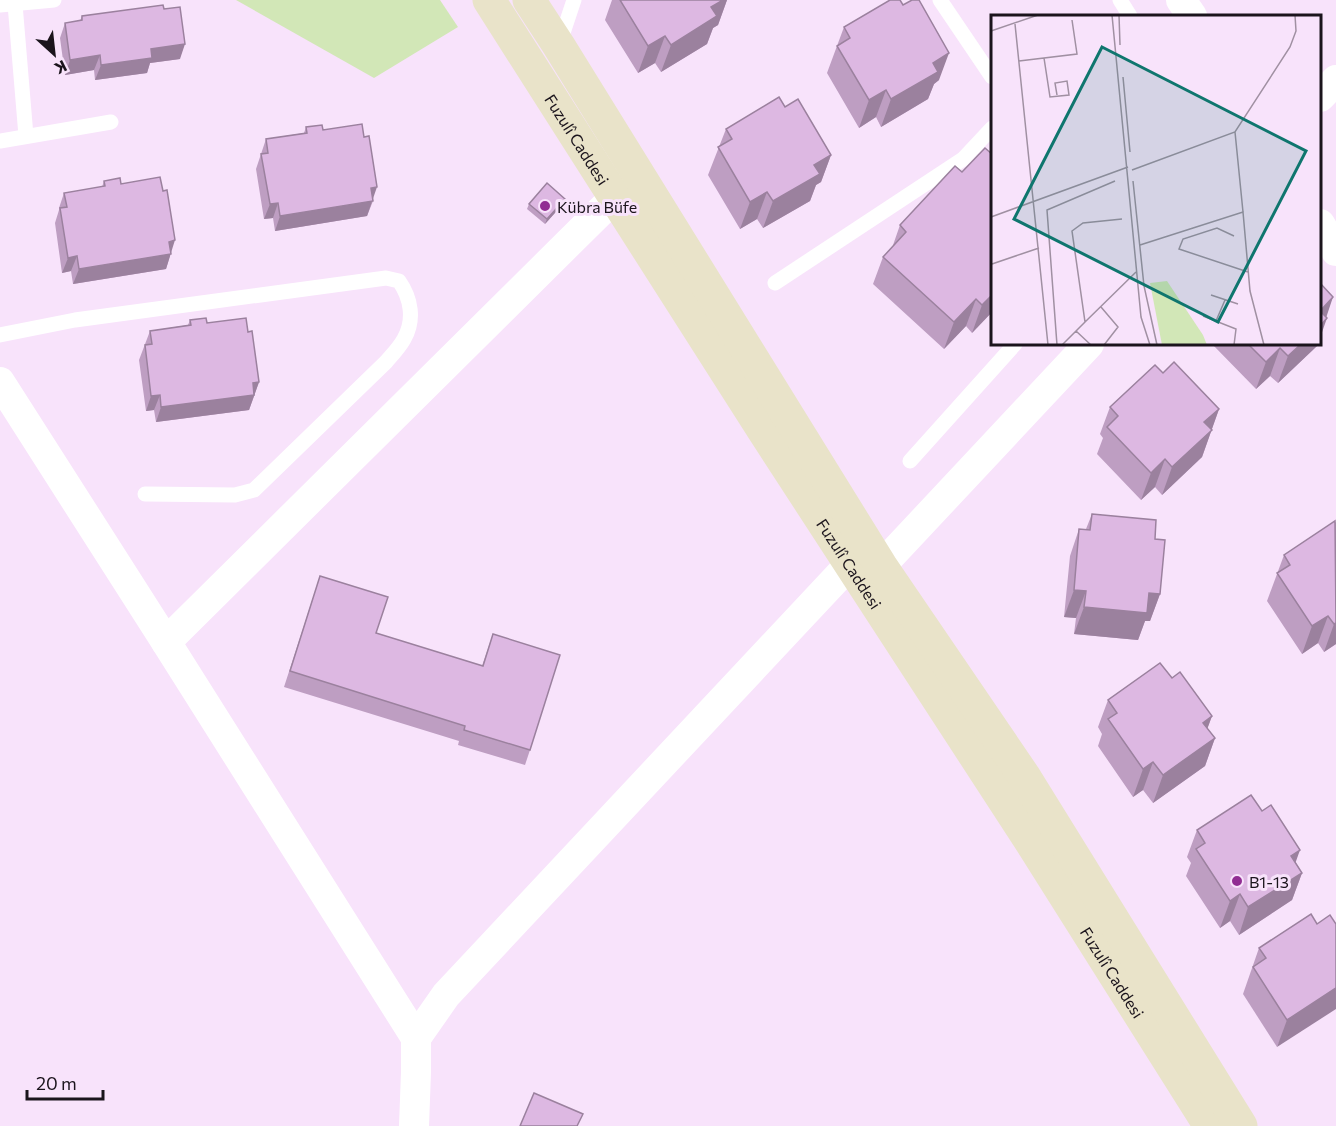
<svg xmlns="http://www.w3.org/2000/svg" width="1336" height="1126" font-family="Commissioner,sans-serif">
  <rect width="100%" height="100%" fill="#f8e3fb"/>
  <path fill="#d2e7b7" d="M236 0H440L458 27 374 78Z"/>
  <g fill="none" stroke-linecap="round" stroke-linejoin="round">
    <g stroke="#fff" stroke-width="15">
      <path d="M940 0 992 77"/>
      <path d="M1120 0 1130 16"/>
      <path d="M15 4 26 136"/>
      <path d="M0 5 54 0"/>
      <path d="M559 45 574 0"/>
      <path d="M0 141 111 122"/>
      <path d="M775 283 963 159 992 128"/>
      <path d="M0 335 75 320 386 278 399 281C411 298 415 320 404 339 399 348 392 355 386 362L254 490 235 495 145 494"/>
      <path d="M910 461 1015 344"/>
    </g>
    <g stroke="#fff" stroke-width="30">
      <path d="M1181 0 1192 16"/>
      <path d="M1320 97 1336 80"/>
      <path d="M1320 224 1336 251"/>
      <path d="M0 382 166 642 615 197"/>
      <path d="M881 566 1089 344"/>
      <path d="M166 642 416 1038"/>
      <path d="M414 1126 416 1072V1038L446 995 850 564"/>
    </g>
    <g stroke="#e9e3c9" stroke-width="33">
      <path id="s1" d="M489 0 763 430 1029 839 1210 1126"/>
      <path d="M529 0 559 46 881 566 1024 776 1241 1126"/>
    </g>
  </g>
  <g fill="#be9ec2">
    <path d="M612 0H727L718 25 713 28 707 44 661 72 655 63 638 73 605 20Z"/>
    <path d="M164 9 180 59 150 63 147 73 95 80 94 70 65 75 60 38 65 23 80 21 82 16Z"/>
    <path d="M844 27 939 80 934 84 928 99 881 127 876 117 859 128 827 73Z"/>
    <path d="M785 107 831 155 821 182 816 185 810 201 763 228 757 219 740 229 708 175 726 129Z"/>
    <path d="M306 127 323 130 373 201 367 216 275 231 273 218 264 219 256 169 266 139 304 133Z"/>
    <path d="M993 155V311L972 333 966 326 944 349 873 284 883 257 892 248 900 225 962 172Z"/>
    <path d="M104 181 121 184 171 252 166 269 73 284 71 271 62 273 55 223 59 210V208L64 193 102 187Z"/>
    <path d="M529 204H563L545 224 527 209Z"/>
    <path d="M190 320 248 332 259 382 249 410 156 422 154 410 146 411 139 360 150 331 188 325Z"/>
    <path d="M1212 344H1318L1317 346 1278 383 1270 376 1256 389Z"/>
    <path d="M1163 373 1219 409 1202 457 1162 495 1155 487 1141 500 1097 454 1103 438 1100 434 1110 407Z"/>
    <path d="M1092 514 1155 539 1160 594 1150 621H1145L1138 640 1074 634 1076 618 1064 617 1070 556 1079 529H1086Z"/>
    <path d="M1336 522V644L1324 652 1318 643 1302 654 1267 601 1284 555Z"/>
    <path d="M320 576 376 633 482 666 493 634 530 750 525 765 458 745 459 741 284 687Z"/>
    <path d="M1172 678 1212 716 1207 729 1215 738 1205 766 1153 803 1143 790 1133 797 1098 746 1102 734 1098 727 1108 700Z"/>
    <path d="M1197 830 1296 863 1302 873 1292 900 1239 935 1230 921 1220 928 1186 876 1191 863 1187 857Z"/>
    <path d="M1317 924H1336L1277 1047 1243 994 1259 948Z"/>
  </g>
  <g fill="#9b819e">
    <path d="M723 0H727L718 25 713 28 707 44 661 72 671 45 711 7Z"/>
    <path d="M665 36 655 63 638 73 648 46Z"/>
    <path d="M185 44 180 59 150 63 147 73 95 80 101 65 151 49Z"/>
    <path d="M949 53 939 80 934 84 928 99 881 127 891 99 933 63Z"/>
    <path d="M100 55 94 70 65 75 70 60Z"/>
    <path d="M886 90 876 117 859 128 869 100Z"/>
    <path d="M831 155 821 182 816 185 810 201 763 228 773 201 814 165Z"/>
    <path d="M377 187 367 216 275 231 280 216 371 188Z"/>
    <path d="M767 192 757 219 740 229 750 202Z"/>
    <path d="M565 199 563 204 545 224 547 219Z"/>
    <path d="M278 203 273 218 264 219 270 204Z"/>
    <path d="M175 240 166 269 73 284 79 269Z"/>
    <path d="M77 256 71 271 62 273 68 258Z"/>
    <path d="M993 294V311L972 333 982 305Z"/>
    <path d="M1333 297 1325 321 1327 318 1320 338V311Z"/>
    <path d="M976 299 966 326 944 349 954 322Z"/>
    <path d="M1301 344H1318L1317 346 1278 383 1288 356Z"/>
    <path d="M1280 348 1270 376 1256 389 1266 362Z"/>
    <path d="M259 382 249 410 156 422 161 407Z"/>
    <path d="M160 395 154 410 146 411 151 396Z"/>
    <path d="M1219 409 1202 457 1162 495 1172 467 1204 422Z"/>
    <path d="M1165 459 1155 487 1141 500 1151 473Z"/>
    <path d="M1074 590 1086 591 1076 618 1064 617Z"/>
    <path d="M1149 593 1160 594 1150 621H1145L1138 640 1074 634 1084 607Z"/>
    <path d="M1328 616 1318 643 1302 654 1312 626Z"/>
    <path d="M1336 623V644L1324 652 1334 624Z"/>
    <path d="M1212 716 1202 743 1203 723Z"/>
    <path d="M1215 738 1205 766 1153 803 1163 775Z"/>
    <path d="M1153 762 1143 790 1133 797 1143 769Z"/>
    <path d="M1300 850 1290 878 1291 856Z"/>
    <path d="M1302 873 1292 900 1239 935 1248 907Z"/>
    <path d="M1240 894 1230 921 1220 928 1230 901Z"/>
    <path d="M1336 988V1009L1277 1047 1287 1020Z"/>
  </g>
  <g fill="#ddb8e2" stroke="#9b819e" stroke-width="1.5">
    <path d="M620 0H723L711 7 717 16 671 45 665 36 648 46Z"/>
    <path d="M890 0H900L903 5 912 0H919L949 53 933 63 938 72 891 99 886 90 869 100 837 46 850 38 844 27Z"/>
    <path d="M163 5 164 9 180 7 185 44 151 49 152 58 101 65 100 55 70 60 65 23 82 20V16Z"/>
    <path d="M779 97 785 107 798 99 831 155 814 165 820 174 773 201 767 192 750 202 718 147 732 139 726 129Z"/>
    <path d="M362 124 364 137 369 136 377 187 371 188 373 201 280 216 278 203 270 204 261 154 268 153 266 139 307 133 306 127 322 125 323 130Z"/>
    <path d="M985 148 993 155V294L982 305 976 299 954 322 883 257 906 232 900 225 955 166 962 172Z"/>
    <path d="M160 177 163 191 167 190 175 240 169 242 171 254 79 269 77 256 68 258 60 208 67 207 64 193 105 186 104 181 120 178 121 184Z"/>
    <path d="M547 183 565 199 547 219 529 204Z"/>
    <path d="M1320 283 1333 297 1320 311Z"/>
    <path d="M1320 311 1327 318 1320 326Z"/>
    <path d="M206 318 207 323 246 318 248 332 252 331 259 382 253 383 254 395 161 407 160 395 151 396 145 345 152 344 150 331 191 325 190 320Z"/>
    <path d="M1248 344H1301L1288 356 1280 348 1266 362Z"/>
    <path d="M1174 362 1219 409 1204 422 1212 430 1172 467 1165 459 1151 473 1107 427 1118 416 1110 407 1155 365 1163 373Z"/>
    <path d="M1092 514 1156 520 1155 539 1165 540 1160 594 1149 593 1147 613 1084 607 1086 591 1074 590 1079 529 1090 530Z"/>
    <path d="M1335 521 1336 623 1334 624 1328 616 1312 626 1277 573 1290 565 1284 555Z"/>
    <path d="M320 576 388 597 376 633 483 666 493 634 560 655 530 750 464 730 465 726 290 671Z"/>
    <path d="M1160 663 1172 678 1180 672 1212 716 1203 723 1215 738 1163 775 1153 762 1143 769 1108 719 1117 713 1108 700Z"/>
    <path d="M1251 795 1262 811 1271 805 1300 850 1291 856 1302 873 1248 907 1240 894 1230 901 1196 849 1205 843 1197 830Z"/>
    <path d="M1311 914 1317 924 1330 915 1336 924V988L1287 1020 1253 967 1266 958 1259 948Z"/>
    <path d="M534 1093 583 1114 577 1126H520Z"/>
  </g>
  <g fill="#912d93" stroke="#f8e3fb" stroke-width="2">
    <circle cx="545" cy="206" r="6"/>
    <circle cx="1237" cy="881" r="6"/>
  </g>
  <g text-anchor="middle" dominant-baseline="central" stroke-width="6" stroke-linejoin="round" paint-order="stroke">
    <g font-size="16" fill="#1b141c" stroke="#f8e3fb">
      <text stroke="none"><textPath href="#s1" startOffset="165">Fuzulî Caddesi</textPath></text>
      <text stroke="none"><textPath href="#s1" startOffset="669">Fuzulî Caddesi</textPath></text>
      <text stroke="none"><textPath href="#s1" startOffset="1155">Fuzulî Caddesi</textPath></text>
    </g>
    <g font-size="16" fill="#1b141c" stroke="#f8e3fb" text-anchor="start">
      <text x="557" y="206">Kübra Büfe</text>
      <text x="1249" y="881">B1-13</text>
    </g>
  </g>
  <g transform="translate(991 15)">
    <rect width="330" height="330" fill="#f8e3fb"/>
    <path d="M176 266 212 320 216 330H171L159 268Z" fill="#d2e7b7"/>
    <path fill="none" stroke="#a090a2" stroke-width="1.5" d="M121 0 150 302 159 330M128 0 129 30M24 9 57 330M0 16 47 0M53 43 59 82 78 80 76 66 64 68 66 80M28 46 86 39 81 5M132 62 139 137M244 117 252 197M141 155 244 117 299 32 305 16 304 0M142 166 153 271 166 330M0 202 137 152M243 221 226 213 192 224 188 234 257 257M149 230 252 197 259 276 273 330M1 249 48 233M220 280 247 289M110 292 127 312 113 330M212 301 245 314 243 330M225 306 234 285M94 307 145 257M85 316 100 330M66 330 56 195 124 166M71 330 94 307 81 216 92 208 131 204"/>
    <path fill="#0f766e" fill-opacity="0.15" stroke="#0f766e" stroke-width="3" d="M111 32 315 136 227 307 23 204Z"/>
    <rect width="330" height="330" fill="none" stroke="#1b141c" stroke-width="3"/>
  </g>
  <g transform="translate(54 54) rotate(153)" stroke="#f8e3fb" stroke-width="4.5" paint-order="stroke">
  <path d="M0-4.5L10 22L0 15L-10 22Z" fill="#1b141c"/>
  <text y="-9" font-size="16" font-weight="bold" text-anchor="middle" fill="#1b141c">K</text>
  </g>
  <path d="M27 1090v9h76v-9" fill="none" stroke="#1b141c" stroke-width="3"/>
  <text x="36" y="1090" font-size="18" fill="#1b141c" stroke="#f8e3fb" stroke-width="4.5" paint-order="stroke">20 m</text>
</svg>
